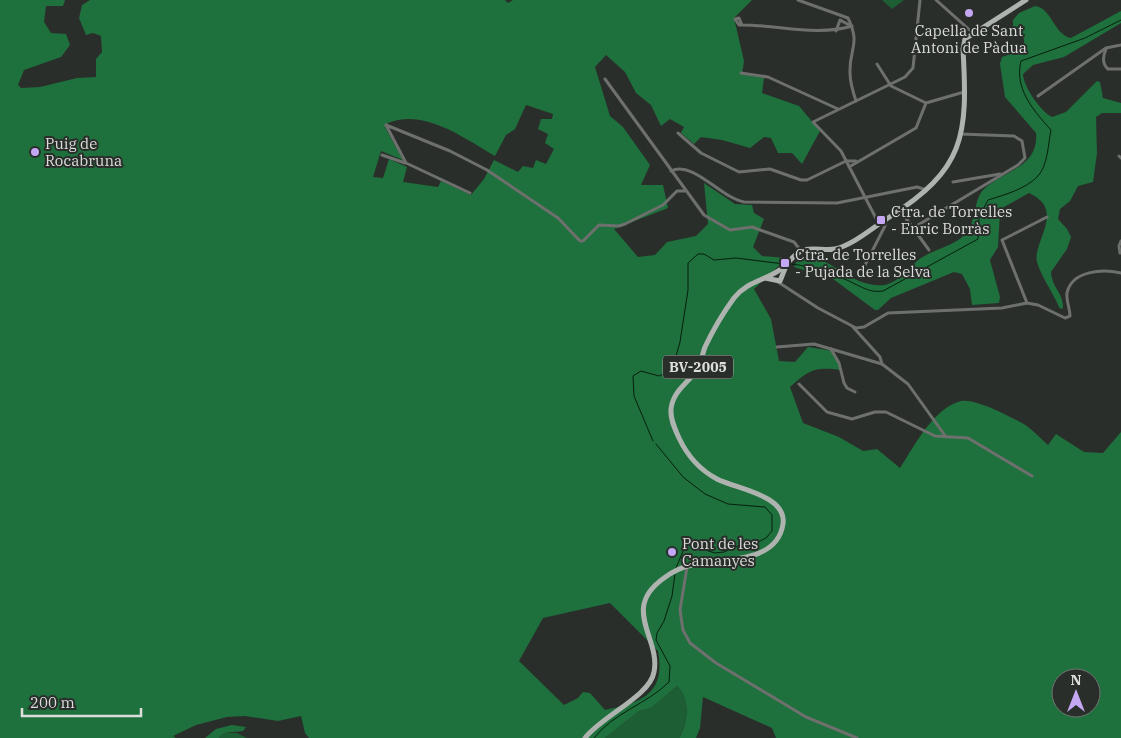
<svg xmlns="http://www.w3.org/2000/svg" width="1121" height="738" font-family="'IBM Plex Serif',serif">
  <rect width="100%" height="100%" fill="#2a2e2b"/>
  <g fill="#1e5e34">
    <path d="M882 0H904L892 9Z"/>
    <path d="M677 686C691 699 688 722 679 738H605L639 711 651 708Z"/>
    <path d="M224 733H237L247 738H219Z"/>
  </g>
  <g fill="#1e703c" fill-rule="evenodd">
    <path d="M0 0H65L63 6H46L44 22 51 33 66 34 70 45 61 57 24 70 18 85 21 88 40 87 77 78 96 77V59L102 52 101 36 93 33 86 35 79 18 82 5 90 0H505L508 3 513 0H752L734 18 744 61 742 74 764 78 762 93 799 106 820 131 802 164 792 153H778L771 138 764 137 750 148 722 140 701 137 694 144 681 133 684 127 670 119 661 126 651 105 636 93 625 72 606 55 595 67 610 116 623 127 650 165 641 185H663L668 208 614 229 638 257 655 255 667 242 696 236 708 224 704 183 735 204 752 205 754 213 764 219 753 247 762 256 787 258 754 289 771 319 779 361 795 362 808 347 833 351 842 370C814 367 811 369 790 387L803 423 839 437 863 451 877 449 900 468C914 447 933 408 961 401 975 398 1009 416 1022 423 1031 428 1040 438 1048 445L1056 434 1084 452 1103 453 1121 432V738H776L772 728 703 697 700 728 696 738H679C688 723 691 699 677 686L651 708 639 711 605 738H309L305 733 301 716 278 721 245 716 227 717 196 725 173 736 176 738H0ZM526 105 553 114 552 119H541L538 129 548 134 545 143 554 149 546 164 536 160 533 168 523 166 518 172 494 160 484 179 471 195 441 181 438 187 403 182 407 167 389 159 383 178 373 177 381 151 403 160 385 127 388 123C424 108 464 138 495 156L506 135 515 129ZM610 603 658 651C666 694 641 703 605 710L590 693 583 692 578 698 564 705 519 661 543 618ZM1061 678H1091V708H1061Z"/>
    <path d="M1035 6C1052 8 1054 35 1071 38L1121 11V23L1064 57 1033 65 1023 74C1023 86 1041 112 1052 117L1066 112 1097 81 1100 82 1103 98 1121 103V113H1102L1096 117 1097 153 1093 182 1078 186 1070 201 1060 209 1058 219 1067 229 1071 237 1067 249 1051 272C1051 286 1064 294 1063 308L1061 309 1059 307C1053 293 1041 276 1037 262 1032 242 1067 210 1029 193L1004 207 1000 212 998 247 990 260 1000 297 999 303 972 305 970 289 962 274 954 272 891 298 878 310H875L833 279 794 267C803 240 845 275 859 281 867 284 876 286 885 285 899 282 910 266 921 258 936 248 960 245 969 229 975 219 975 198 983 190 1002 171 1039 168 1036 133L1005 97 1000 64 1002 57 1017 52 1024 45V39L1013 26V20L1019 13Z"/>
    <path d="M232 725 246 727 243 731 224 733 219 738H205L216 729Z"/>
  </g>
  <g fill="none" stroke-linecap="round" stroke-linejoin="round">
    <g stroke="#061f0e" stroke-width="1">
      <path d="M791 264C811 266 831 273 849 281 862 287 869 293 883 291L978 239 979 217 988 200C1004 195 1026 189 1038 176 1048 165 1048 144 1051 130 1034 111 1014 89 1021 61L1085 38 1121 20"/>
      <path d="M653 441 634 396 633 376 641 371 659 376 672 370 680 342 688 290V263L698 254H704L714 260 736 258 784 264"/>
      <path d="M656 444 683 477 705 494 728 504 765 507 772 515V531L766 538 754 544 745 543 724 552 715 553 686 544 676 568"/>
      <path d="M594 738C613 713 647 704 669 682L670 666 656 640 657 633 664 621 672 596 675 574"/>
    </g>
    <g stroke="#6e706e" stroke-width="3">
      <path d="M798 0 848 18C861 45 849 48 850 73 850 82 853 92 856 101"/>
      <path d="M936 0 973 33"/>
      <path d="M742 25 739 18 735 19 739 25C776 24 815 37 852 26"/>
      <path d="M836 31 840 20 851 26"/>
      <path d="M1106 49C1103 56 1102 64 1108 69H1121"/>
      <path d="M877 64 891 86 926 103 964 92"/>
      <path d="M741 73 768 77 838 109"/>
      <path d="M605 79 704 215 730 230 752 227 794 242 801 251"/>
      <path d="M1038 96 1106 48 1121 45"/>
      <path d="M386 125 450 151 487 170 558 218 580 241H583L599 225 619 226 625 224 663 205 677 191H685"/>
      <path d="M386 125 406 163 470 193"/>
      <path d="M678 133 701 153 739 172 770 169 801 180H807L846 161H856"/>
      <path d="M382 155 405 163"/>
      <path d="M1119 156 1121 158"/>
      <path d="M849 167 916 128 926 103"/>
      <path d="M671 171C693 160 721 198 744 202L837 203 917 187 927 190"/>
      <path d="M953 182 1000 174"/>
      <path d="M900 210 929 250"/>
      <path d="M879 224 841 151 813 122 905 77 913 68 920 0"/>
      <path d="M913 228 1018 165 1025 158 1022 141 1014 136 960 134"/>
      <path d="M1120 253 1119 246 1121 241"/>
      <path d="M864 267 885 226 886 220"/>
      <path d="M778 282 818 308 856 328 864 327 888 313 1002 308 1027 303 1038 305 1065 318 1070 316C1070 309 1066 300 1067 293 1072 270 1103 269 1121 273"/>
      <path d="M1027 303 1002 240 1047 217"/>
      <path d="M853 327 880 357 882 364 908 384 946 437"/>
      <path d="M777 347 814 344 882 364"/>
      <path d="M831 349 839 363 844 383 847 388 855 392"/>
      <path d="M799 384 827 412 852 419 875 412H886L935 436 968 438 1032 476"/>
      <path d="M687 567 680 610 683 630 690 643 716 663 806 717 857 738"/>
    </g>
    <g stroke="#aeb3af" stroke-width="5">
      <path d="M765 278 780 281 786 266"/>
      <path d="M585 738C602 716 650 696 654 672 661 638 620 609 664 578 672 572 682 567 692 565 720 558 777 565 783 524 787 495 736 489 717 479 700 470 687 455 679 438 675 429 670 419 671 409 673 391 687 384 696 371 701 364 702 355 705 347 713 330 723 313 734 298 747 281 765 281 781 269 790 263 793 253 804 250 814 247 825 251 835 249 853 245 872 228 888 218 965 169 968 137 963 49L965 39 1026 0"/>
    </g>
  </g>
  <g fill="#c4a7f2" stroke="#2a2e2b" stroke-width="2">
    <circle cx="969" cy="13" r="5"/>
    <circle cx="35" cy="152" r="5"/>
    <rect x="876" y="215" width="10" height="10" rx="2.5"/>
    <rect x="780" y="258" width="10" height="10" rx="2.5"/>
    <circle cx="672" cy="552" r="5"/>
  </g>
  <g text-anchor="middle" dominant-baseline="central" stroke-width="4" stroke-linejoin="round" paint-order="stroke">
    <rect fill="#2a2e2b" stroke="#a7a9a7" stroke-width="1" x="663" y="355.5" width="70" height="23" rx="4"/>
    <g font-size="14" font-weight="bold" fill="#dcdedc">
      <text x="698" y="367">BV-2005</text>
    </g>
    <g font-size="15" fill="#dcdedc" stroke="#2a2e2b" text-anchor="start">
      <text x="969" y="30" text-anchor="middle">Capella de Sant<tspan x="969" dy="17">Antoni de Pàdua</tspan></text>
      <text x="45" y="143">Puig de<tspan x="45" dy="17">Rocabruna</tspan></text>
      <text x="891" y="211">Ctra. de Torrelles<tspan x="891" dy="17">- Enric Borràs</tspan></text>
      <text x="795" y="254">Ctra. de Torrelles<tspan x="795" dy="17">- Pujada de la Selva</tspan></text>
      <text x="682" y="543">Pont de les<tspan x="682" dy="17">Camanyes</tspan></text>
    </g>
  </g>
  <g transform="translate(1076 693)"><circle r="24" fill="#2a2e2b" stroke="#717472"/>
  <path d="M0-4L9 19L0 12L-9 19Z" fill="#c4a7f2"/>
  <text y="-8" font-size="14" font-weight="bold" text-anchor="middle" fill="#dcdedc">N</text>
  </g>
  <path d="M22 708v8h119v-8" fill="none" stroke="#dcdedc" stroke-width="2.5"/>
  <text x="30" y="708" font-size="15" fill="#dcdedc" stroke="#2a2e2b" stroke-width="4" paint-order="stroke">200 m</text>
</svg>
